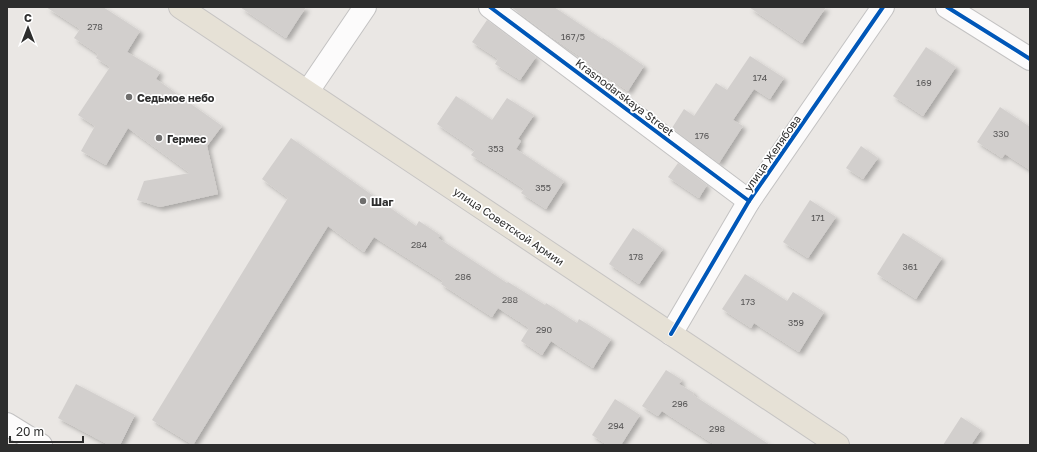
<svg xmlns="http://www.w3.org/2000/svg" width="1037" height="452" font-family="'Golos Text',sans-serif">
  <defs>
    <filter id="shadow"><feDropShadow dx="3.5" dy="3.5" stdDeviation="2" flood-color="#0004"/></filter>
  </defs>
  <rect width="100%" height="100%" fill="#eae7e4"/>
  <g fill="#d2cfcd" filter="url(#shadow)">
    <path d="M46 7H103L140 31 127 52 160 72 156 79 222 126 207 146 218 194 160 207 137 200 144 181 190 173 128 128 106 165 81 151 95 126 78 115 110 67 96 58 98 54 74 38 80 29Z"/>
    <path d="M240 7H306L286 38Z"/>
    <path d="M511 7H554L602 39 603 38 644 66 628 91 586 62 587 61 553 38Z"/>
    <path d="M749 7H826L802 43Z"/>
    <path d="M487 20 536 57 520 80 495 64 498 59 472 42Z"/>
    <path d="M926 47 956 67 923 116 893 96Z"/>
    <path d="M750 56 784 78 770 99 754 89 733 120 743 126 719 163 672 128 684 109 694 116 716 83 727 90Z"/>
    <path d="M456 96 492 120 507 98 534 115 518 139 521 141 516 149 564 181 546 209 521 193 524 189 471 155 475 150 437 124Z"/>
    <path d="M1000 107 1030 127V170L1005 154 1002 158 977 142Z"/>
    <path d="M291 138 416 226 419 221 440 235 438 238 507 283 508 282 545 305 546 303 577 323 579 319 611 339 593 368 551 341 542 355 521 341 529 328 498 308 492 317 441 284 443 281 374 237 364 252 328 226 193 445 152 420 288 198 262 179Z"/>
    <path d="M861 146 878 158 863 179 846 168Z"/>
    <path d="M678 163 707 185 699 198 668 177Z"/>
    <path d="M810 200 836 217 808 258 783 242Z"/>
    <path d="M633 228 663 249 639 284 609 264Z"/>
    <path d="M903 233 942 258 916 299 877 274Z"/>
    <path d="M745 274 787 301 793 292 824 312 799 352 754 323 751 328 722 309Z"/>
    <path d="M666 370 682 380 679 384 694 393 693 395 770 445H715L662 411 658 416 642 406Z"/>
    <path d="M76 384 135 415 120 445H109L58 418Z"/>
    <path d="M615 399 640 415 621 445H607L592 435Z"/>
    <path d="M961 417 981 430 971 445H943Z"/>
  </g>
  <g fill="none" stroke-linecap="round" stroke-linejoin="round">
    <defs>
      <g id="street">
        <path d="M947 7 1030 59"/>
        <path d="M671 334 749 201 883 7"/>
        <path d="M7 424 41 445"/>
      </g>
      <g id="secondary">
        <path d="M490 7 749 201"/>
        <path d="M308 91 365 7"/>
      </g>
      <path id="primary" d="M180 7 838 445"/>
    </defs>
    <use href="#street" stroke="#c3c2c2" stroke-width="24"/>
    <use href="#secondary" stroke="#c3c2c2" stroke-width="24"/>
    <use href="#primary" stroke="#c6c4c3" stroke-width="24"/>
    <use href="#street" stroke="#fcfbfb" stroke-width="22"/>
    <use href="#secondary" stroke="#fcfbfb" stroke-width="22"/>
    <use href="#primary" stroke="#e6e1d6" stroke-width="22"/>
    <defs>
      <g id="cycleway">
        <path d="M490 7 749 201"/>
        <path d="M947 7 1030 59"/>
        <path d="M671 334 749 201 883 7"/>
      </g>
    </defs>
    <use href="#cycleway" stroke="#fff" stroke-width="6"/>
    <use href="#cycleway" stroke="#0057b8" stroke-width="4"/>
  </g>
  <g fill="#6f6e6d" stroke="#fff" stroke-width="1.5">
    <circle cx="129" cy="97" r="4"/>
    <circle cx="159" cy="138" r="4"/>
    <circle cx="363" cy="201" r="4"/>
  </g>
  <g text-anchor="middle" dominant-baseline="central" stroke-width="3.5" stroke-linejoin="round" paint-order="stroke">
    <g font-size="9" fill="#575656">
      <text x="95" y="26">278</text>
      <text x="573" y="36">167/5</text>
      <text x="760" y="77">174</text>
      <text x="924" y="82">169</text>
      <text x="1001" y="133">330</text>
      <text x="702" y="135">176</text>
      <text x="496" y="148">353</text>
      <text x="543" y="187">355</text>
      <text x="818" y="217">171</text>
      <text x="419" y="244">284</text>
      <text x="636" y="256">178</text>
      <text x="910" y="266">361</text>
      <text x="463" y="276">286</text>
      <text x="510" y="299">288</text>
      <text x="748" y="301">173</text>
      <text x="796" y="322">359</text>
      <text x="544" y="329">290</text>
      <text x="680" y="403">296</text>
      <text x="616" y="425">294</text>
      <text x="717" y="428">298</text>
    </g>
    <g font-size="11" font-weight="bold" fill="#2d2d2d" stroke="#fff" text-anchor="start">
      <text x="137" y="97">Седьмое небо</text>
      <text x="167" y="138">Гермес</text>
      <text x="371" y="201">Шаг</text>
    </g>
    <g font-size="11" fill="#2d2d2d" stroke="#fff">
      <text transform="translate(625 97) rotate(37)">Krasnodarskaya Street</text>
      <text transform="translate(772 153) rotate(-55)">улица Желябова</text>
      <text transform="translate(509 226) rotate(34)">улица Советской Армии</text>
    </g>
  </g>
  <rect width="1037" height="452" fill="none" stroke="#2d2d2d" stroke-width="16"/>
  <g transform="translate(28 28)" stroke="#ffffff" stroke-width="3" paint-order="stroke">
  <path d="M0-3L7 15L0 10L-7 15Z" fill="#2d2d2d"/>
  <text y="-6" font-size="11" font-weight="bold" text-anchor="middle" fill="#2d2d2d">С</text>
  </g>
  <path d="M10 436v6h73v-6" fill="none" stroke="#2d2d2d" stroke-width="2"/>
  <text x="16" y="436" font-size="12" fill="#2d2d2d" stroke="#ffffff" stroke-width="3" paint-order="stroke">20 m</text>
</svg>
